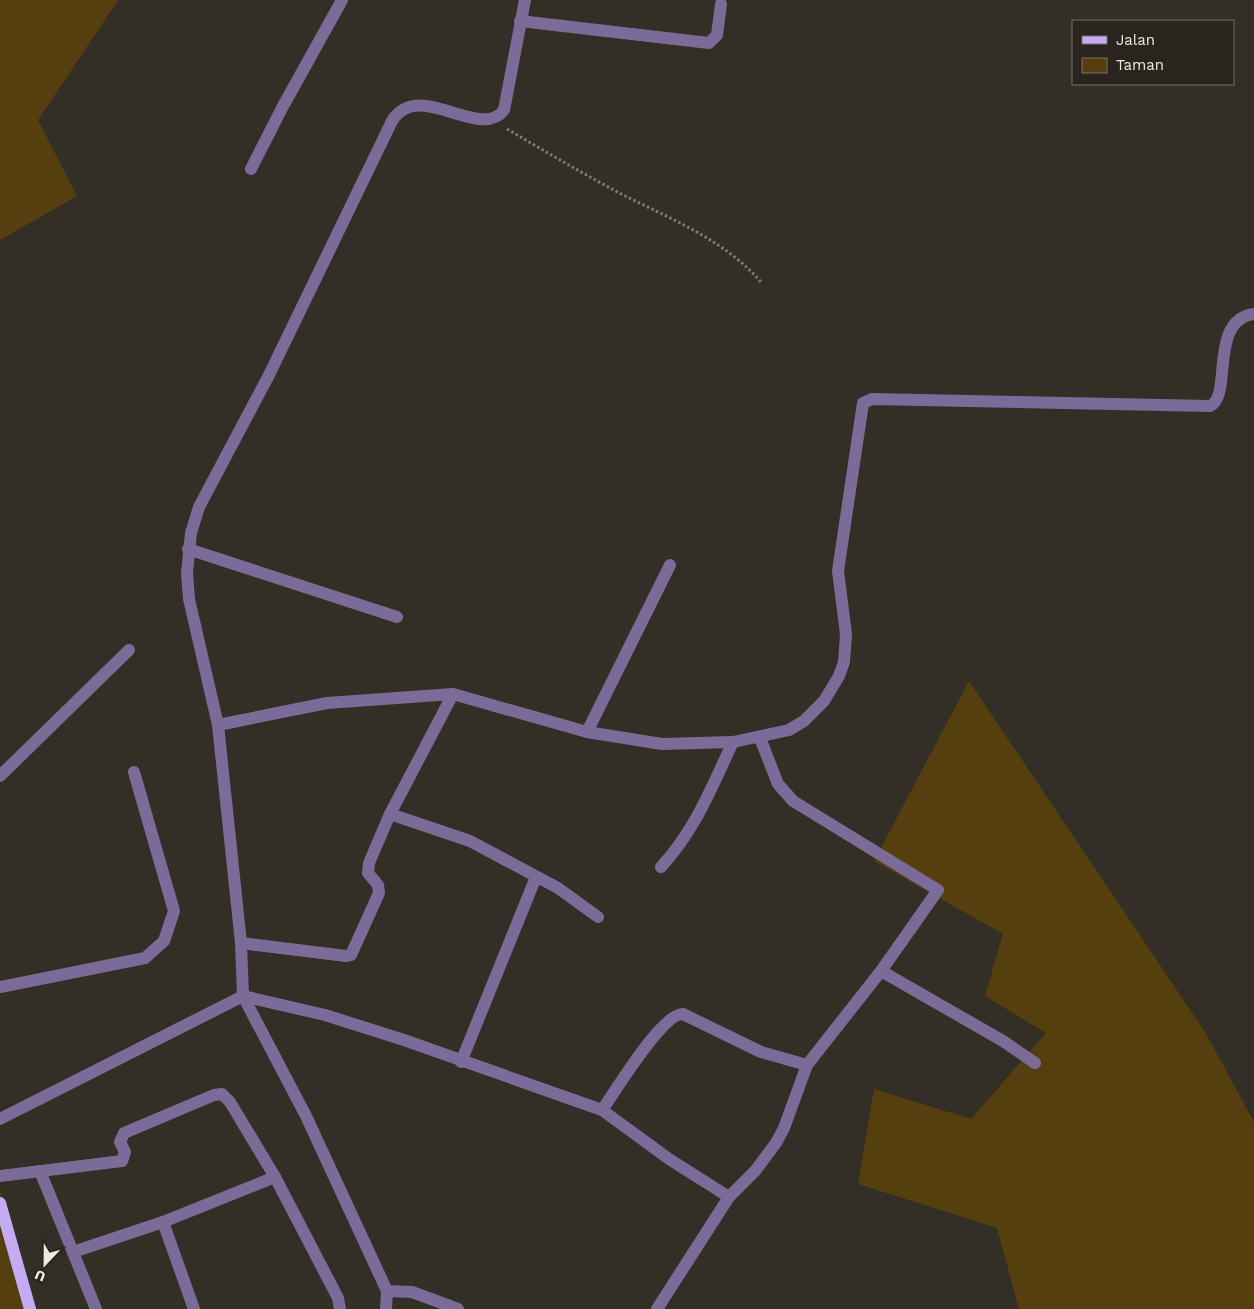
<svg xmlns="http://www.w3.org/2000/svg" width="1254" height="1309" font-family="'Work Sans',sans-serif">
  <rect width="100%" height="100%" fill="#332e26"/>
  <g fill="#563f0e">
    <path d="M0 0H118L38 120 77 196 0 240Z"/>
    <path d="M969 681 1205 1032 1254 1122V1309H1019L997 1228 858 1184 874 1089 971 1119 1046 1033 985 996 1003 934 874 861Z"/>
    <path d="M0 1190 35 1309H0Z"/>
  </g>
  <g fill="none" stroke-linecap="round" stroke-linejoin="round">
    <path stroke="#7f7b74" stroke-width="3" stroke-dasharray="2.5 2.5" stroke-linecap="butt" d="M507 129C541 149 575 169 610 188 662 216 721 236 761 282"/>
    <g stroke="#7b6b98" stroke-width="12">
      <path d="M520 21 709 43 717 35 721 4"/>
      <path d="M251 169 282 108 342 0"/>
      <path d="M188 549 397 617"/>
      <path d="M218 725 327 703 453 694 587 732 662 744 733 742 789 730 804 721 824 701 839 676 844 662 846 634 838 571 863 403 872 399 1210 406C1233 396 1208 320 1254 314"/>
      <path d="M587 732 670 565"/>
      <path d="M760 738 778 784 793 801 938 890 881 971"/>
      <path d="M0 776 129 650"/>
      <path d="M390 814 470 841 558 888 598 917"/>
      <path d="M661 867C696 829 711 788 733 742"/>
      <path d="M241 943 346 956 351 955 379 893 378 885 368 873 369 863 390 814 453 694"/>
      <path d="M0 987 145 958 164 941 174 911 134 772"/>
      <path d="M461 1062 536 877"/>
      <path d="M602 1110C615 1092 662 1013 683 1014L761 1052 807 1065 881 971 1003 1041 1035 1063"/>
      <path d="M0 1119 243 996 325 1015 404 1040 602 1110 669 1159 729 1197"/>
      <path d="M40 1171 96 1309"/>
      <path d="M0 1176 122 1161 125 1152 120 1142 124 1133 214 1095 222 1094 230 1102 275 1177 338 1298 340 1309"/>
      <path d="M163 1222 194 1309"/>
      <path d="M73 1252 163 1222 275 1177"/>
      <path d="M387 1291 412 1292 458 1309"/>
      <path d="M386 1309 387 1291 306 1116 243 996 241 943 218 725 189 599 187 573 191 533 199 507 269 375 392 121C419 78 480 142 504 110L525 0"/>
      <path d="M657 1309 729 1197 755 1171 776 1143 784 1128 807 1065"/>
    </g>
    <path stroke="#c5aaf4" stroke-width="12" d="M0 1203 30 1309"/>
  </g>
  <rect x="1072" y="20" width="162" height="65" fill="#29241d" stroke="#77736d"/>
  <rect x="1082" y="36" width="25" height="8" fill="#c5aaf4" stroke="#77736d"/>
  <text x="1116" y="45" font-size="15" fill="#edeae5">Jalan</text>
  <rect x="1082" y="58" width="25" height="15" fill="#563f0e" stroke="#77736d"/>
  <text x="1116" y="70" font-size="15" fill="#edeae5">Taman</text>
  <g transform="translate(45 1264) rotate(202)" stroke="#29241d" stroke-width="4" paint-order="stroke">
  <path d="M0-4L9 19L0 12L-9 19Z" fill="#edeae5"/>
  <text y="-8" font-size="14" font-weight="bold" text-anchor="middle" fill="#edeae5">U</text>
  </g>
</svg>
